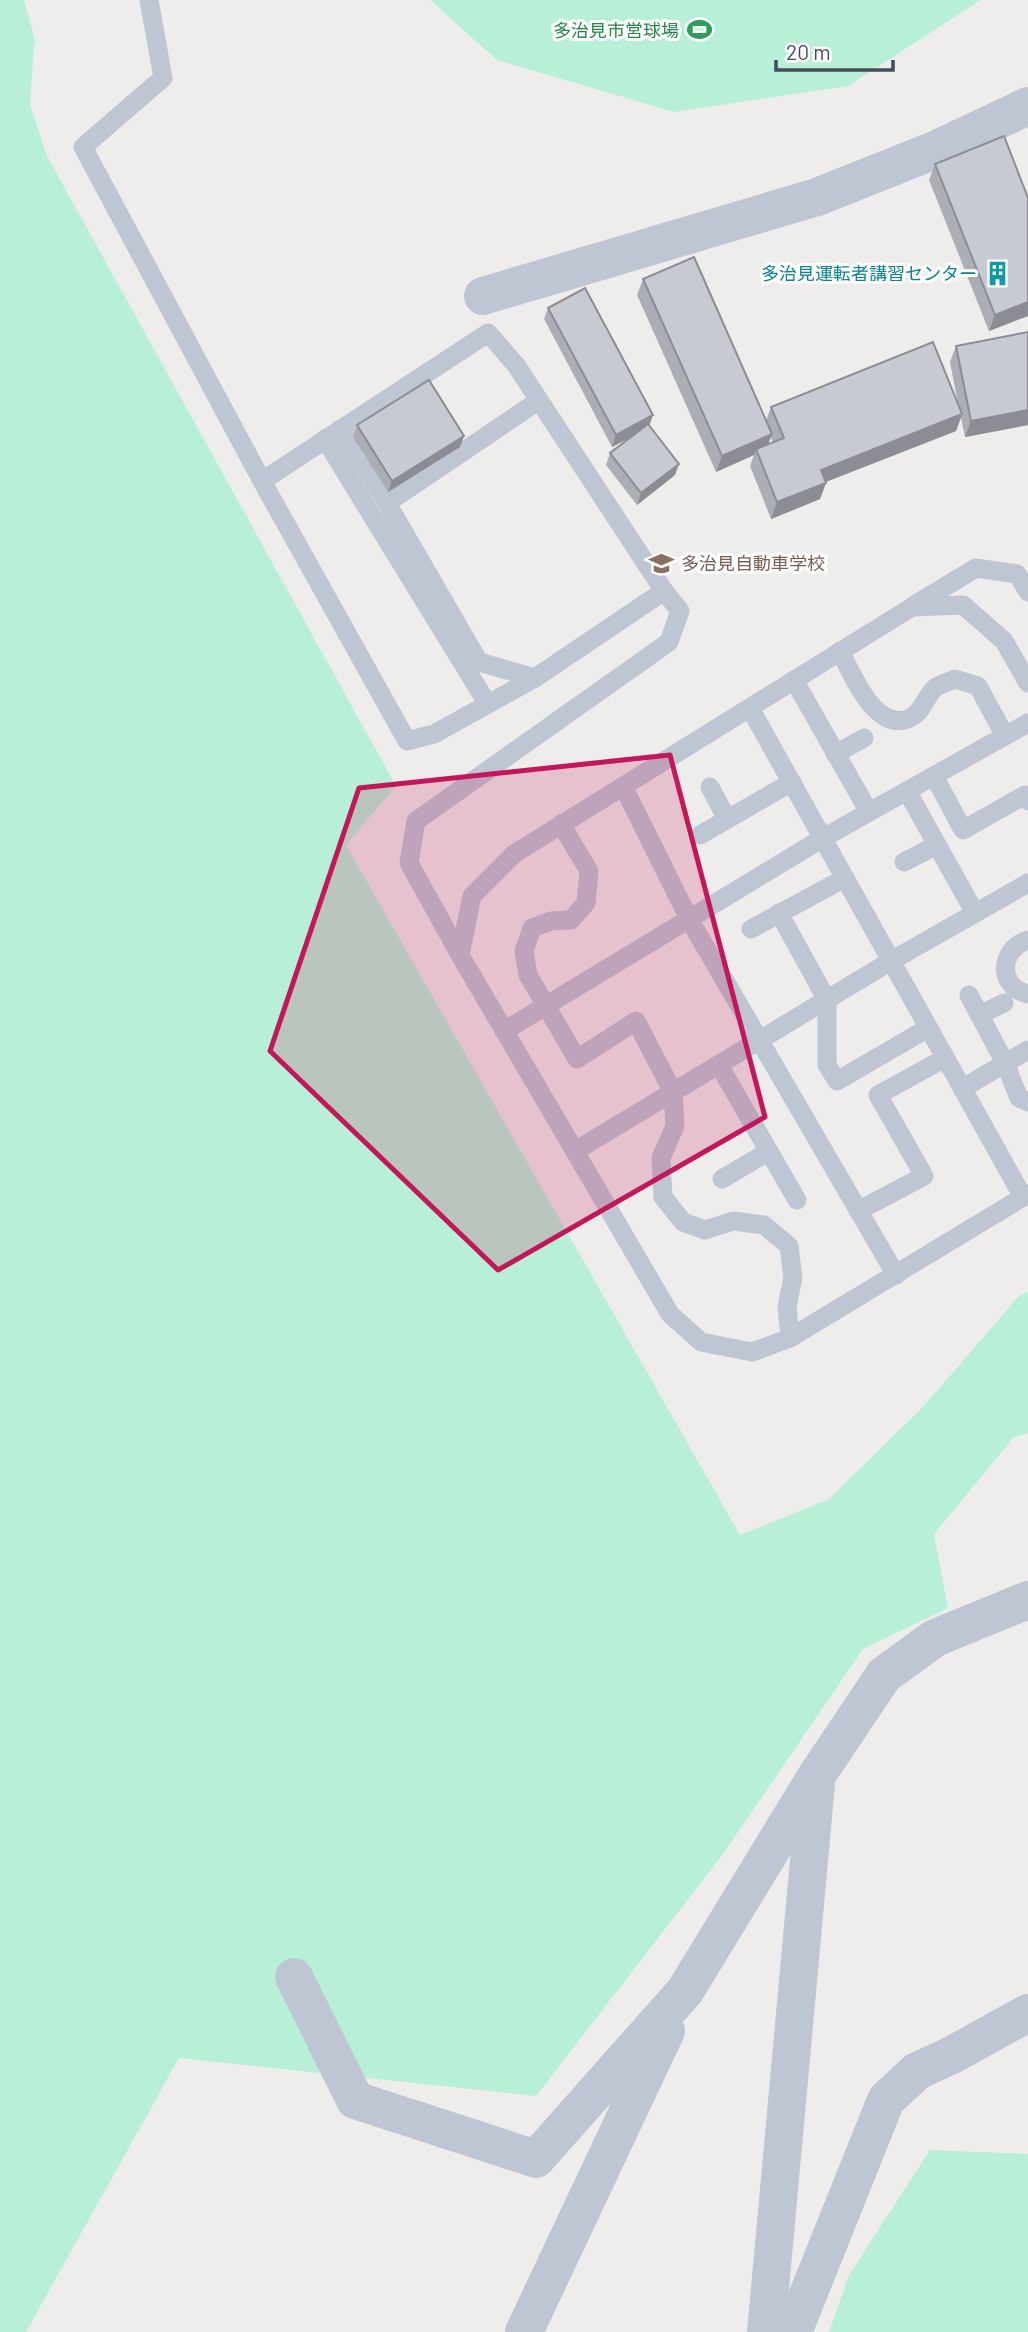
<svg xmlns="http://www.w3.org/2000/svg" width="1028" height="2332" font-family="Barlow,'Noto Sans JP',sans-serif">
  <rect width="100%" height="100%" fill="#efedec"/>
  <g fill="#b8f0d7">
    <path d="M0 0H24L36 44 34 45 30 104 47 156 396 786 346 845 740 1535 829 1499 923 1407 1018 1297 1028 1291V1433L1014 1437 934 1534 948 1608 863 1649 723 1854 536 2096 179 2058 26 2332H0Z"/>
    <path d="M430 0H981L848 86 674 112 497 60Z"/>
    <path d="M930 2150 1028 2154V2332H829L849 2275Z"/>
  </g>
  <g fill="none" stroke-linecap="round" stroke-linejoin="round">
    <g stroke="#bfc6d3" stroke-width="19">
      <path d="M149 0 163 78 83 147 262 481 407 741 434 734 535 678 664 591 516 365 488 333 262 481"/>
      <path d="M340 429 387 503 479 662 535 678"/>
      <path d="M325 439 487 703"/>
      <path d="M387 503 538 401"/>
      <path d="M913 606 976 568 1017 574 1028 592"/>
      <path d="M840 651C852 674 876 734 910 718 923 712 925 697 935 688 940 684 949 682 955 679L978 686 1005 736"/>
      <path d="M794 680 869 812"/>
      <path d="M1028 683 1004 641 963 605 912 607 514 854 472 896 460 955 670 1314 701 1342 752 1352 790 1338 1028 1194"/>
      <path d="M750 708 1023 1197"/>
      <path d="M835 754 864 738"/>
      <path d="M934 776 963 830 1025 795 1028 801"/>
      <path d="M623 786 689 919 896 1275"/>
      <path d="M710 787 727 819"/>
      <path d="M907 791 975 913"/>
      <path d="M561 824 589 871 586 903 571 920 551 921 532 928 524 951 528 975 577 1059 636 1021 673 1092 675 1126 661 1158 663 1197 683 1222 705 1230 733 1221 764 1225 789 1246 793 1278 787 1306 790 1338"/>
      <path d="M700 835 792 782"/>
      <path d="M904 862 937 845"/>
      <path d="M779 913 827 1000V1065L837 1081 928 1028"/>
      <path d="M751 929 845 878"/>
      <path d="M1028 940C999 949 997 987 1028 994"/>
      <path d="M460 955 409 863 416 821 669 642 680 611 664 591"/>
      <path d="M969 995 1005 1063 1019 1098 1028 1102"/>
      <path d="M979 1015 1004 1003"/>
      <path d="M504 1031 823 838 1028 723"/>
      <path d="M719 1065 797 1200"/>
      <path d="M963 1088 1028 1050"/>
      <path d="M575 1151 891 961 1028 883"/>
      <path d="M722 1179 768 1152"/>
      <path d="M858 1211 924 1176 878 1095 945 1058"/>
    </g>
    <g stroke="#bfc6d3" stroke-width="38">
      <path d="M483 296 817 197 935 150 1028 106"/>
      <path d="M294 1977 355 2100 536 2159 685 1991 817 1775 884 1675 935 1638 1028 1600"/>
      <path d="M524 2332 666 2031"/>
      <path d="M766 2332 816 1784"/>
      <path d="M793 2332 886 2100 917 2071 950 2056 1028 2013"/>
    </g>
  </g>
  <g fill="#acaeb5" fill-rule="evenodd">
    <path d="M935 164 1028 316 989 331 929 180Z"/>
    <path d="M643 279 766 421 771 407 958 404 950 362 956 346 1028 332V425L965 437 961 418 956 431 826 482 820 499 771 519 750 466 754 455 716 472 637 295ZM771 437 773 443 768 445Z"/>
    <path d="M548 308 650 426 675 475 637 505 606 465 610 453 633 436 612 447 544 319Z"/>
    <path d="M357 425 464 436 460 447 388 492 353 437Z"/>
  </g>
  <g fill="#8c8d94">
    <path d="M1028 302V316L989 331 995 315Z"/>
    <path d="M1028 410V425L965 437 971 421Z"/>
    <path d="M962 414 956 431 815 486 821 470Z"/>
    <path d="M653 415 649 427 612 447 616 435Z"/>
    <path d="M772 434 766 450 756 449 754 455 716 472 722 456Z"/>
    <path d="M464 436 460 447 388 492 392 481Z"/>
    <path d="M679 464 675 475 637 505 641 493Z"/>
    <path d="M826 483 820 499 771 519 777 502Z"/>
  </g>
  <g fill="#c8cad3" stroke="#8c8d94" stroke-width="2">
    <path d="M1004 136 1028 198V302L995 315 935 164Z"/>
    <path d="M694 257 772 434 722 456 643 279Z"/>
    <path d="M585 288 653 415 616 435 548 308Z"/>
    <path d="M1028 332V410L971 421 956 346Z"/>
    <path d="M933 342 962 414 821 470 826 483 777 502 756 449 784 438 771 407Z"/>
    <path d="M429 380 464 436 392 481 357 425Z"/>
    <path d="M648 424 679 464 641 493 610 453Z"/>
  </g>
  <path fill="#c2185b" fill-opacity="0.2" stroke="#c2185b" stroke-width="5" stroke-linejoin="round" d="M670 755 765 1117 498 1270 270 1051 359 788Z"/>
  <defs>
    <symbol id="stadium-bare" viewBox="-9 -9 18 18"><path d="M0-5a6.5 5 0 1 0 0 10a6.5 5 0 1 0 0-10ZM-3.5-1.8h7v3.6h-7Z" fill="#2e9e5b" stroke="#fff" stroke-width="2.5" paint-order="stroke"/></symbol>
    <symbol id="building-bare" viewBox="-9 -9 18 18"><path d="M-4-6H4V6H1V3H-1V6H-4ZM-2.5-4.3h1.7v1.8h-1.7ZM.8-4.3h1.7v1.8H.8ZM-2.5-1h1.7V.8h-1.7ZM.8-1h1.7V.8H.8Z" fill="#0f9aa8" stroke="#fff" stroke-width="2.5" paint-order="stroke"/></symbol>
    <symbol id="school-bare" viewBox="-9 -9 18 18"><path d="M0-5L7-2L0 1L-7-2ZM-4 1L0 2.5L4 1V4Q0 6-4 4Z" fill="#8d6e63" stroke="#fff" stroke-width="2.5" paint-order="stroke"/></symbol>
  </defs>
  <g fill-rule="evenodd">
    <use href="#stadium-bare" x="682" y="12" width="35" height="35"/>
    <use href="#building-bare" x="980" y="256" width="35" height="35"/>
    <use href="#school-bare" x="644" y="546" width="35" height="35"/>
  </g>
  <g text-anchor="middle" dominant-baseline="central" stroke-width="6" stroke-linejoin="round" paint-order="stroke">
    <g font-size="18" fill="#27864d" stroke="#fff" text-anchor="end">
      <text x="679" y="30">多治見市営球場</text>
    </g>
    <g font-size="18" fill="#0d838f" stroke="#fff" text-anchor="end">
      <text x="977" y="273">多治見運転者講習センター</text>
    </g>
    <g font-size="18" fill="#785e54" stroke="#fff" text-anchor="start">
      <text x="681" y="563">多治見自動車学校</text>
    </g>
  </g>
  <path d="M776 60v10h117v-10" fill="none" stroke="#444c5a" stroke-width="3.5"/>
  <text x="786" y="60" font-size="21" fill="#444c5a" stroke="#ffffff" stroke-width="5" paint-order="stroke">20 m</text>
</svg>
